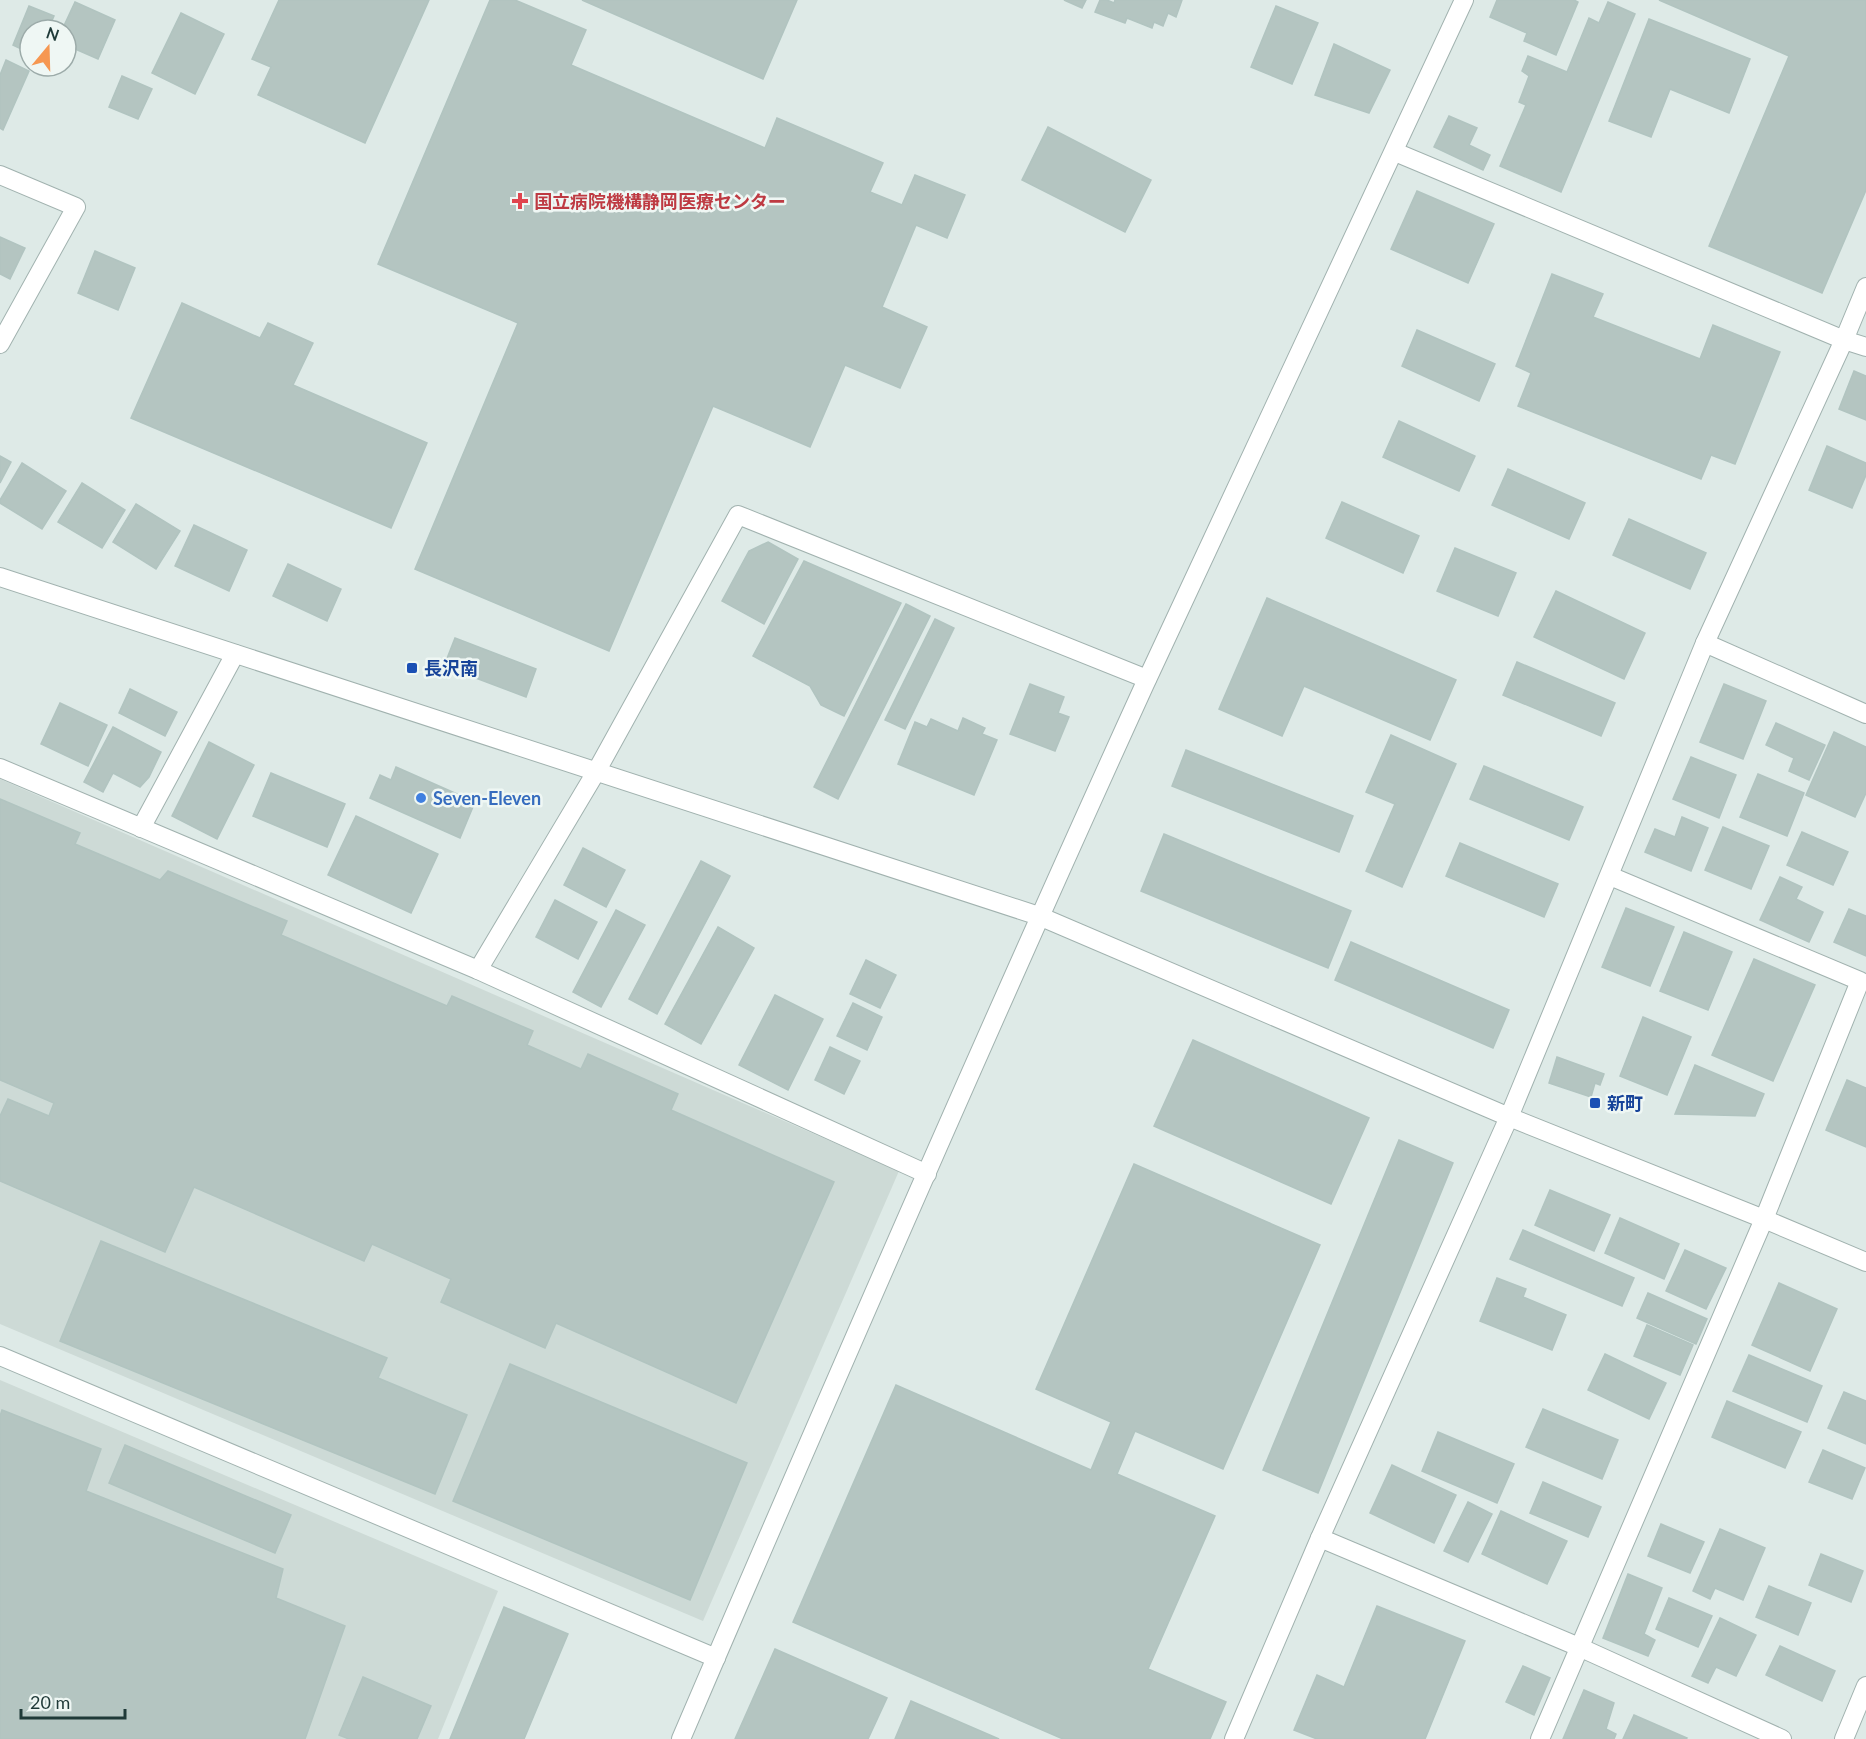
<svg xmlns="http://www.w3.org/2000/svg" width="1866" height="1739" font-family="Lato,'Noto Sans JP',sans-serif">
  <rect width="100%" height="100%" fill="#deeae7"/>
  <g fill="#cddad6">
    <path d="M0 779 899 1171 703 1621 0 1324Z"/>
    <path d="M0 1380 498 1591 438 1739H0Z"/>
  </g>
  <g fill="#b4c5c1" stroke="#b1c4c0" stroke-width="1.5">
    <path d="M279 0H429L365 143 258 95 271 67 252 59Z"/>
    <path d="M490 0H515L586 30 571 65 765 148 777 118 883 163 870 192 902 205 915 175 965 195 947 238 916 225 882 307 927 327 900 388 845 365 810 447 713 406 609 651 415 569 518 323 378 264Z"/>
    <path d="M582 0H797L763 79Z"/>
    <path d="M1064 0H1086L1082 8Z"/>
    <path d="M1100 0H1107L1114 3 1115 0H1182L1176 17 1168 13 1163 26 1154 22 1152 28 1127 18 1125 23 1095 12Z"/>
    <path d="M1497 0H1574L1578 2 1556 55 1524 41 1527 33 1490 17Z"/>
    <path d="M1659 0H1866V190L1822 293 1709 246 1789 56Z"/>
    <path d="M75 2 115 20 98 59 66 45V30H62Z"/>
    <path d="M1608 2 1635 14 1561 192 1500 166 1526 105 1519 102 1529 76 1522 71 1528 56 1567 72 1589 18 1599 23Z"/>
    <path d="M29 6 54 16 48 30H30V53L13 45Z"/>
    <path d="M1276 6 1318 23 1292 84 1251 67Z"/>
    <path d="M181 13 224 34 195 94 152 73Z"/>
    <path d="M1649 19 1750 59 1729 113 1670 89 1651 137 1609 121Z"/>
    <path d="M1334 44 1390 70 1369 113 1315 95Z"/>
    <path d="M6 60 29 71 3 130 0 128V75Z"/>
    <path d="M122 76 152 89 138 119 109 107Z"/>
    <path d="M1449 116 1477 128 1469 145 1490 155 1483 170 1434 147Z"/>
    <path d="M1048 127 1151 180 1125 232 1022 180Z"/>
    <path d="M1417 191 1494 224 1468 283 1391 249Z"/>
    <path d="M0 237 25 248 10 279 0 274Z"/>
    <path d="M95 251 135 268 118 310 78 293Z"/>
    <path d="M1552 274 1603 294 1593 317 1700 359 1713 325 1780 352 1735 464 1711 455 1701 479 1518 406 1531 373 1516 366Z"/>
    <path d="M182 303 260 338 268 323 313 343 293 385 427 443 391 528 131 418Z"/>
    <path d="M1417 330 1495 364 1479 401 1402 366Z"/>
    <path d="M1854 371 1866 376V420L1839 409Z"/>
    <path d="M1399 421 1475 456 1459 491 1383 457Z"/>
    <path d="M1827 446 1866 463V475L1852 508 1809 490Z"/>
    <path d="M0 456 11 462 0 483Z"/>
    <path d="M22 463 66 491 42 529 0 503V500Z"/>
    <path d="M1508 469 1585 503 1569 539 1492 505Z"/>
    <path d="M82 483 125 510 102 548 58 522Z"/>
    <path d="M1342 502 1419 536 1403 573 1326 538Z"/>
    <path d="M136 504 180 531 156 569 113 542Z"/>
    <path d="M1629 519 1706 553 1690 589 1613 555Z"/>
    <path d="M194 525 247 550 229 591 175 566Z"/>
    <path d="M768 542 798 559 764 624 722 601 749 551Z"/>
    <path d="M1455 548 1516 573 1498 616 1437 591Z"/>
    <path d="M804 561 901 603 844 716 821 705 810 686 753 656Z"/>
    <path d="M288 564 341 589 327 621 273 596Z"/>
    <path d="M1556 591 1645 633 1624 679 1534 637Z"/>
    <path d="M1267 598 1456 680 1430 740 1304 686 1282 736 1219 709Z"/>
    <path d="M906 604 930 616 838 799 814 787Z"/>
    <path d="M935 619 954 628 905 729 885 720Z"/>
    <path d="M455 638 536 669 526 697 444 666Z"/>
    <path d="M1517 662 1615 703 1601 736 1503 695Z"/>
    <path d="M1030 684 1064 697 1058 713 1069 717 1055 751 1010 734Z"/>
    <path d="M1724 684 1766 701 1743 759 1700 742Z"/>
    <path d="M130 689 177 712 165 736 119 713Z"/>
    <path d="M60 703 107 725 88 766 41 744Z"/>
    <path d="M963 718 985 728 982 734 997 740 974 795 898 764 915 722 927 727 931 719 958 731Z"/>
    <path d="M1776 723 1825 745 1809 780 1789 771 1794 758 1766 745Z"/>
    <path d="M113 727 161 752 149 777 140 787 113 773 103 792 84 782Z"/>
    <path d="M1834 732 1866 747V793L1855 817 1806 795Z"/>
    <path d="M1391 735 1456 764 1402 887 1366 871 1395 804 1366 792Z"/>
    <path d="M209 742 254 765 217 839 172 816Z"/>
    <path d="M1186 750 1353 816 1339 852 1172 786Z"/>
    <path d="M1691 757 1736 775 1719 818 1673 799Z"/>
    <path d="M1484 766 1583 807 1569 840 1470 799Z"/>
    <path d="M396 767 475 802 460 838 370 798 380 775 391 780Z"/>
    <path d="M271 773 345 804 327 847 253 816Z"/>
    <path d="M1758 774 1804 793 1787 836 1740 817Z"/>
    <path d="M0 799 80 833 75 844 160 880 168 871 287 921 281 935 447 1006 452 996 533 1031 527 1045 581 1069 588 1054 678 1094 671 1110 834 1182 736 1403 556 1323 545 1348 441 1302 451 1279 372 1244 364 1261 194 1187 165 1252 0 1181V1116L8 1099 49 1116 54 1103 0 1080Z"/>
    <path d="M356 816 438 854 411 913 328 875Z"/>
    <path d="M1682 817 1708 828 1691 871 1645 852 1655 829 1675 837Z"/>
    <path d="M1723 827 1769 846 1751 889 1705 870Z"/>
    <path d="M1802 832 1848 852 1833 885 1787 865Z"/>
    <path d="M1164 834 1351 911 1328 968 1141 891Z"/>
    <path d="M1460 843 1558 884 1544 917 1446 876Z"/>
    <path d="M583 848 625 870 606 907 564 885Z"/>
    <path d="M701 861 730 876 657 1014 629 999Z"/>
    <path d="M1780 877 1802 887 1796 899 1823 912 1809 942 1760 920Z"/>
    <path d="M555 900 597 922 578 959 536 937Z"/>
    <path d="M1626 908 1674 927 1650 986 1602 967Z"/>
    <path d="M1849 909 1866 916V956L1834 942Z"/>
    <path d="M616 910 645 925 601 1007 573 992Z"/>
    <path d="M718 927 754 948 701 1044 665 1024Z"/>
    <path d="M1684 932 1732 952 1708 1010 1660 991Z"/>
    <path d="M1351 942 1509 1010 1493 1048 1335 980Z"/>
    <path d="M1754 959 1815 985 1773 1081 1712 1055Z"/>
    <path d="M866 960 896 975 880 1008 850 994Z"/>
    <path d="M775 995 823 1019 788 1090 739 1065Z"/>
    <path d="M853 1003 882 1017 867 1050 837 1036Z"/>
    <path d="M1643 1017 1691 1037 1667 1095 1620 1076Z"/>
    <path d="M1193 1040 1369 1118 1331 1204 1154 1126Z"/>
    <path d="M830 1047 860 1061 844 1094 815 1080Z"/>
    <path d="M1557 1057 1604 1074 1600 1085 1595 1083 1591 1097 1549 1083Z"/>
    <path d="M1695 1065 1764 1094 1755 1116 1675 1114Z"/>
    <path d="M1847 1080 1866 1088V1147L1826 1130Z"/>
    <path d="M1399 1140 1453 1163 1318 1493 1263 1470Z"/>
    <path d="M1134 1164 1320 1245 1223 1469 1135 1431 1117 1474 1215 1516 1148 1669 1226 1702 1210 1739H1063L793 1622 896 1385 1091 1470 1111 1422 1036 1389Z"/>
    <path d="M1550 1190 1610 1215 1594 1251 1535 1225Z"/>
    <path d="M1620 1218 1679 1244 1664 1279 1605 1253Z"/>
    <path d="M1523 1230 1634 1278 1622 1306 1510 1259Z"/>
    <path d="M101 1241 387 1358 378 1378 467 1415 435 1494 60 1341Z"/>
    <path d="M1685 1250 1726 1268 1706 1309 1666 1291Z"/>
    <path d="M1497 1278 1526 1289 1523 1297 1566 1315 1552 1350 1480 1321Z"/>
    <path d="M1779 1283 1837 1309 1810 1371 1752 1345Z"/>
    <path d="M1648 1293 1707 1319 1696 1344 1637 1318Z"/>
    <path d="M1647 1325 1693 1345 1680 1375 1634 1356Z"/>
    <path d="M1605 1354 1666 1383 1649 1419 1588 1390Z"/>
    <path d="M1749 1355 1822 1386 1807 1422 1733 1391Z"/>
    <path d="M510 1364 747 1463 690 1600 453 1501Z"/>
    <path d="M1844 1392 1866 1401V1444L1828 1428Z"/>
    <path d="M1727 1401 1801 1432 1785 1468 1712 1437Z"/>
    <path d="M1543 1409 1618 1440 1602 1479 1526 1447Z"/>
    <path d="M2 1410 101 1449 86 1491 283 1569 276 1598 345 1626 305 1739H0V1416Z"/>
    <path d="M1438 1432 1514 1464 1497 1503 1422 1471Z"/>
    <path d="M125 1445 291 1515 275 1553 109 1483Z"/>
    <path d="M1823 1450 1865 1468 1852 1499 1809 1482Z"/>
    <path d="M1392 1465 1456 1495 1434 1543 1370 1513Z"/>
    <path d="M1543 1482 1601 1507 1588 1537 1530 1513Z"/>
    <path d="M1468 1502 1492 1514 1468 1562 1444 1551Z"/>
    <path d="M1501 1511 1567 1541 1547 1584 1482 1554Z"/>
    <path d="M1661 1524 1704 1542 1690 1573 1648 1556Z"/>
    <path d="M1720 1529 1765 1548 1743 1600 1715 1588 1710 1599 1693 1591Z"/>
    <path d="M1821 1554 1863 1571 1851 1602 1809 1585Z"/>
    <path d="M1628 1574 1662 1588 1644 1634 1655 1640 1648 1656 1603 1638Z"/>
    <path d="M1769 1586 1811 1603 1798 1635 1756 1617Z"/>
    <path d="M1669 1598 1712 1616 1698 1647 1656 1629Z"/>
    <path d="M1377 1606 1465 1641 1425 1739H1317L1294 1730 1317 1675 1344 1687Z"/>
    <path d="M504 1607 568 1634 524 1739H450Z"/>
    <path d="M1720 1618 1756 1635 1736 1676 1716 1667 1708 1683 1692 1676Z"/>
    <path d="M1780 1646 1835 1671 1822 1701 1766 1675Z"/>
    <path d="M775 1649 887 1698 868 1739H735Z"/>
    <path d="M1523 1666 1550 1678 1534 1715 1506 1702Z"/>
    <path d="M363 1677 431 1706 417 1739H349L339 1735Z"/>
    <path d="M1584 1690 1614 1703 1606 1729 1616 1734 1614 1739H1563Z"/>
    <path d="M911 1701 999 1739H895Z"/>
    <path d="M1634 1715 1687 1738 1686 1739H1623Z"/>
  </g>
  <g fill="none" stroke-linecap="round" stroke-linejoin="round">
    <defs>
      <g id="minor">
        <path d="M1395 152 1844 340 1866 347"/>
        <path d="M0 175 76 207 0 344"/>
        <path d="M0 577 1039 916 1509 1117 1764 1219 1866 1262"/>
        <path d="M1705 643 1866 714"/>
        <path d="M0 768 478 970 927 1174"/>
        <path d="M141 828 235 654"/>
        <path d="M478 970 596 772 738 515 1147 679"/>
        <path d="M0 1356 716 1658"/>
        <path d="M1320 1538 1579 1647 1782 1739"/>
        <path d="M681 1739C832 1387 985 1035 1144 686 1249 457 1359 230 1464 0"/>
        <path d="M1234 1739 1320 1538 1509 1117 1705 643 1844 340 1866 287"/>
        <path d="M1540 1739 1764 1219 1860 981 1610 876"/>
        <path d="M1844 1739 1866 1686"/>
      </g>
    </defs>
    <use href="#minor" stroke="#a1b2af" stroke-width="20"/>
    <use href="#minor" stroke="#fff" stroke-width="18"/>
  </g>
  <path fill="#e0444e" stroke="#eff7f4" stroke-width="2" d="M517 192h6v6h6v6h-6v6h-6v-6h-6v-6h6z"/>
  <g fill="#1a4fb4" stroke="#eff7f4" stroke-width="2">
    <rect x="406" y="662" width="12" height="12" rx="3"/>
    <rect x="1589" y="1097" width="12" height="12" rx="3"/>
  </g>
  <circle fill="#3f7fe0" stroke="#eff7f4" stroke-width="2" cx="421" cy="798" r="6"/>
  <g text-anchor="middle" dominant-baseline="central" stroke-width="5" stroke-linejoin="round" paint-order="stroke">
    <g font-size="18" font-weight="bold" fill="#be3a42" stroke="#eff7f4" text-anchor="start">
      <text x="534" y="201">国立病院機構静岡医療センター</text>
    </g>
    <g font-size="18" font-weight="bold" fill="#164399" stroke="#eff7f4" text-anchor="start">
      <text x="424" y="668">長沢南</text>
      <text x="1607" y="1103">新町</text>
    </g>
    <g font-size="18" font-weight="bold" fill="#366cbe" stroke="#eff7f4" text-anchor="start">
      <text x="433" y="798">Seven-Eleven</text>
    </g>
  </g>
  <g transform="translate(48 48) rotate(19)"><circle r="28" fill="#eff7f4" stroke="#9caba9" stroke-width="1.5"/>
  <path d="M0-4.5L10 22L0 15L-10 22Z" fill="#f69751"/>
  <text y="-9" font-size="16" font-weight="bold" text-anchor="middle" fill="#1f3a38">N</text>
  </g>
  <path d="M21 1709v9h104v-9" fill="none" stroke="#1f3a38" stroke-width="3"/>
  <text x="30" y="1709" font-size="18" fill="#1f3a38" stroke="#eff7f4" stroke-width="4.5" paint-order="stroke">20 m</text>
</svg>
